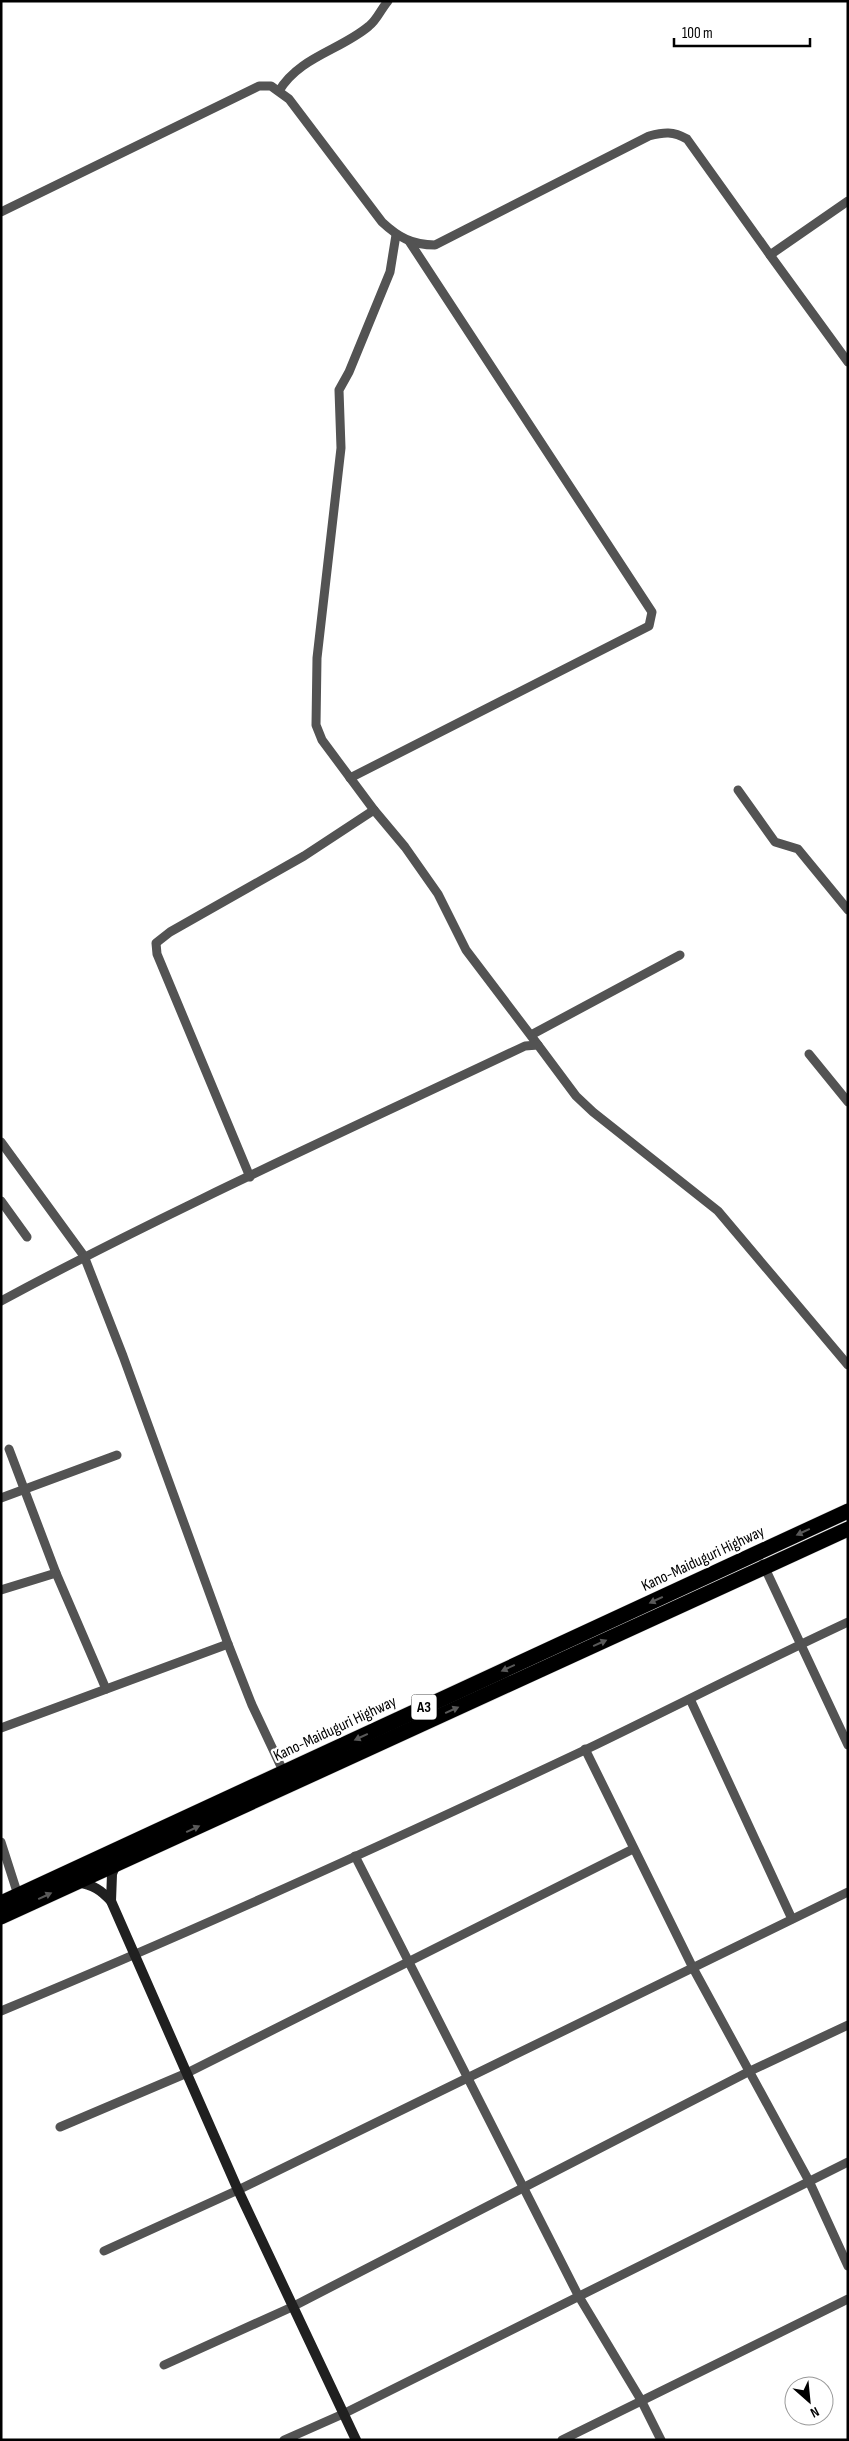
<svg xmlns="http://www.w3.org/2000/svg" width="849" height="2441" font-family="'Sofia Sans Condensed',sans-serif">
  <rect width="100%" height="100%" fill="#fff"/>
  <g fill="none" stroke-linecap="round" stroke-linejoin="round">
    <defs>
      <g id="highway">
        <path d="M1 1903 848 1511"/>
        <path d="M1 1917 848 1529"/>
      </g>
    </defs>
    <use href="#highway" stroke="#dbdbdb" stroke-width="16"/>
    <g stroke="#535353" stroke-width="9">
      <path d="M279 91C299 57 341 50 369 26 377 20 381 9 388 1"/>
      <path d="M1 212 259 86H271L289 99 382 222C398 237 412 245 435 245L649 136C664 132 673 131 687 139L770 255 848 201"/>
      <path d="M396 235 390 272 349 372 339 390 341 448 317 658 316 725 322 740 374 810 405 847 438 894 466 950 538 1045"/>
      <path d="M770 255 848 362"/>
      <path d="M350 778 649 626 652 612 409 241"/>
      <path d="M738 790 775 842 798 849 848 910"/>
      <path d="M531 1035 680 955"/>
      <path d="M809 1054 848 1102"/>
      <path d="M1 1142 84 1256 123 1356 228 1644 252 1705 285 1775"/>
      <path d="M250 1177 157 954 156 943 170 932 304 856 374 810"/>
      <path d="M1 1201 27 1237"/>
      <path d="M1 1301C172 1209 350 1129 525 1046L538 1045 576 1096 593 1112 718 1211 848 1365"/>
      <path d="M9 1449 56 1573 106 1689"/>
      <path d="M1 1498 117 1455"/>
      <path d="M763 1564 848 1745"/>
      <path d="M1 1590 56 1573"/>
      <path d="M690 1699 792 1919"/>
      <path d="M1 1728 228 1644"/>
      <path d="M585 1749 693 1968 809 2181 848 2266"/>
      <path d="M1 1842 18 1895"/>
      <path d="M355 1856 578 2295 641 2400 661 2440"/>
      <path d="M1 2011C199 1929 394 1840 587 1749 674 1707 760 1663 848 1622"/>
      <path d="M60 2127 187 2073 633 1849"/>
      <path d="M104 2251 238 2190 848 1892"/>
      <path d="M164 2365 292 2307 748 2072 848 2025"/>
      <path d="M284 2440 343 2414 848 2162"/>
      <path d="M562 2440 848 2299"/>
    </g>
    <g stroke="#202020" stroke-width="10">
      <path d="M78 1882C93 1885 101 1890 111 1901L238 2190 356 2440"/>
      <path d="M111 1901 112 1874 116 1864"/>
    </g>
    <use href="#highway" stroke="#000" stroke-width="15"/>
  </g>
  <defs><path id="oneway-solid" d="M-6-.8H1V-3.2L6.5 0L1 3.2V.8H-6Z" transform="scale(1.25)"/></defs>
  <g fill="#595959">
    <use href="#oneway-solid" transform="translate(803 1532) rotate(155)"/>
    <use href="#oneway-solid" transform="translate(656 1600) rotate(155)"/>
    <use href="#oneway-solid" transform="translate(600 1643) rotate(-24)"/>
    <use href="#oneway-solid" transform="translate(508 1668) rotate(155)"/>
    <use href="#oneway-solid" transform="translate(452 1710) rotate(-24)"/>
    <use href="#oneway-solid" transform="translate(361 1737) rotate(155)"/>
    <use href="#oneway-solid" transform="translate(193 1829) rotate(-25)"/>
    <use href="#oneway-solid" transform="translate(45 1896) rotate(-25)"/>
  </g>
  <g text-anchor="middle" dominant-baseline="central" stroke-width="4.5" stroke-linejoin="round" paint-order="stroke">
    <rect fill="#fff" stroke="#4c4c4c" stroke-width="1" x="411.5" y="1694.5" width="25" height="25" rx="4"/>
    <g font-size="15" font-weight="bold" fill="#000">
      <text x="424" y="1707">A3</text>
    </g>
    <g font-size="16" fill="#000" stroke="#fff">
      <text transform="translate(703 1559) rotate(-25)">Kano-Maiduguri Highway</text>
      <text transform="translate(335 1729) rotate(-25)">Kano-Maiduguri Highway</text>
    </g>
  </g>
  <rect width="849" height="2441" fill="none" stroke="#000000" stroke-width="5"/>
  <g transform="translate(809 2401) rotate(153)"><circle r="24" fill="#ffffff" stroke="#999999"/>
  <path d="M0-4L9 19L0 12L-9 19Z" fill="#000000"/>
  <text y="-8" font-size="14" font-weight="bold" text-anchor="middle" fill="#000000">N</text>
  </g>
  <path d="M674 38v8h136v-8" fill="none" stroke="#000000" stroke-width="2.5"/>
  <text x="682" y="38" font-size="15" fill="#000000" stroke="#ffffff" stroke-width="4" paint-order="stroke">100 m</text>
</svg>
